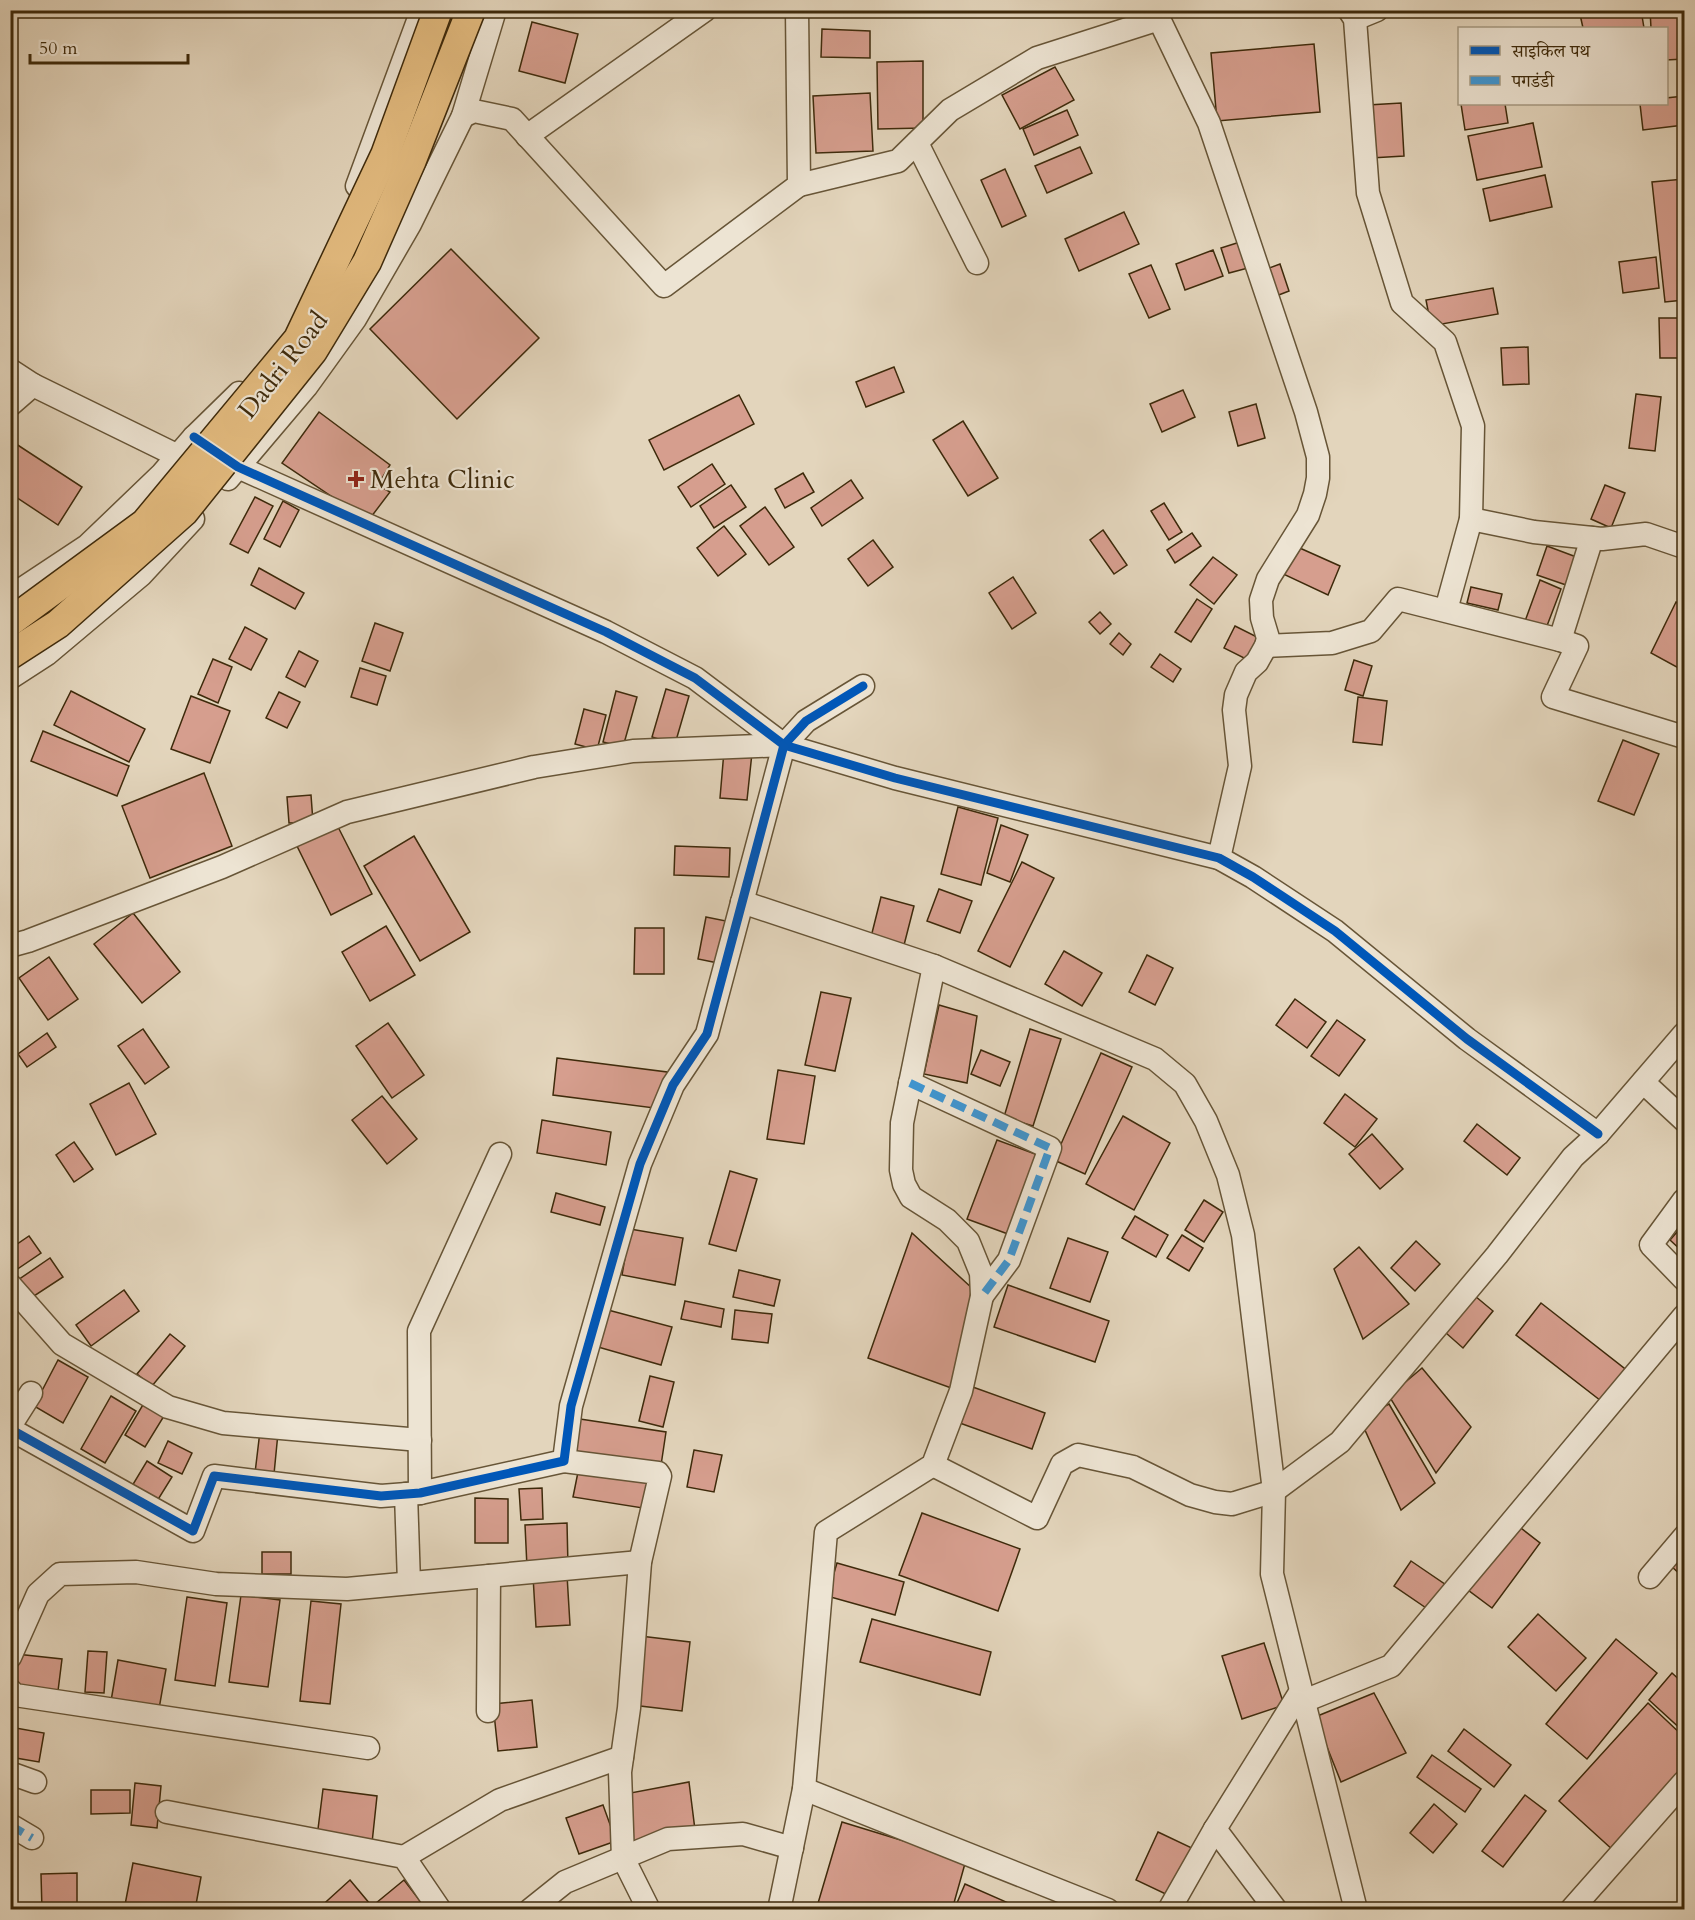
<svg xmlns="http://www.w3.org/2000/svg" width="1695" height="1920" font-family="Cardo,'Noto Serif Devanagari',serif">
  <rect width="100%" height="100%" fill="#e3d5bc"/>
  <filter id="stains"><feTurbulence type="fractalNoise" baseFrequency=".00333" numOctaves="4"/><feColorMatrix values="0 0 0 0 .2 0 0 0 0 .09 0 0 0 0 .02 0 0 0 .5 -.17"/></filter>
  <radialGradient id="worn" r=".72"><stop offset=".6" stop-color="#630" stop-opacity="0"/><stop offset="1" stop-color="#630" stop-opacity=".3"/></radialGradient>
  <g fill="#d69e8e" stroke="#3e2a0b" stroke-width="1.5">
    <path d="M1579 10H1641L1644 28H1583Z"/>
    <path d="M1650 10H1684V59L1666 60V28H1651Z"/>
    <path d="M532 22 578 34 565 83 519 71Z"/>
    <path d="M822 29 870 31V58L821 57Z"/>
    <path d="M1314 44 1320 112 1217 121 1211 53Z"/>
    <path d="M923 61V128L878 129 877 62Z"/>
    <path d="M1055 67 1074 100 1020 129 1002 95Z"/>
    <path d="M870 93 873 151 816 153 813 96Z"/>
    <path d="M1684 96V125L1643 130 1640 104H1666V98Z"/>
    <path d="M1401 103 1404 156 1371 158 1368 105Z"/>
    <path d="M1461 104H1505L1508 123 1465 130Z"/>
    <path d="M1067 110 1078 135 1034 155 1023 129Z"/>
    <path d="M1533 123 1542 167 1477 180 1468 136Z"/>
    <path d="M1080 147 1092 173 1047 193 1035 166Z"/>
    <path d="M1005 169 1026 216 1002 227 981 180Z"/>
    <path d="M1545 175 1552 207 1490 221 1483 189Z"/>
    <path d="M1684 179V300L1665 302 1652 182Z"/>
    <path d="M1124 212 1139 244 1079 271 1065 239Z"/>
    <path d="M1240 242 1248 268 1229 273 1221 248Z"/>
    <path d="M451 249 539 338 457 419 370 329Z"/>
    <path d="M1213 250 1223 276 1185 290 1176 264Z"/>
    <path d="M1656 257 1659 288 1623 293 1619 262Z"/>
    <path d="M1280 264 1289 291 1271 298 1261 271Z"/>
    <path d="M1151 265 1170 309 1149 318 1129 274Z"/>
    <path d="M1493 288 1498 314 1431 326 1426 300Z"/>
    <path d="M1659 318H1680L1681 358H1660Z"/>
    <path d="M1528 347 1529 384 1503 385 1501 348Z"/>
    <path d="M894 367 904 392 866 407 856 382Z"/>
    <path d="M1183 390 1195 417 1162 432 1150 404Z"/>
    <path d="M1636 394 1661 397 1655 451 1629 448Z"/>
    <path d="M739 395 754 424 664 470 649 440Z"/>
    <path d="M1256 404 1265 438 1238 446 1229 412Z"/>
    <path d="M319 412 390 465 378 485 390 492 368 521 282 463Z"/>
    <path d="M963 421 998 478 968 496 933 440Z"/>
    <path d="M10 440 82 487 58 525 10 493Z"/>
    <path d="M712 464 725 484 691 507 678 487Z"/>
    <path d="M803 473 814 492 785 508 775 489Z"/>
    <path d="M851 480 863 498 822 526 811 508Z"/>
    <path d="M731 485 746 507 714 528 700 506Z"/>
    <path d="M1605 485 1625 493 1611 528 1591 519Z"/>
    <path d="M255 497 273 506 248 553 230 544Z"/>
    <path d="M283 501 299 510 280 547 264 539Z"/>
    <path d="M1164 503 1182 532 1169 540 1151 511Z"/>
    <path d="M765 507 794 547 769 565 740 526Z"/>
    <path d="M724 526 746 554 718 576 697 548Z"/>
    <path d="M1103 530 1127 565 1114 574 1090 540Z"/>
    <path d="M1192 533 1201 546 1175 563 1167 550Z"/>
    <path d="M873 540 893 567 868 586 848 559Z"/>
    <path d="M1293 545 1340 566 1328 595 1281 573Z"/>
    <path d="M1547 546 1579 558 1569 586 1537 575Z"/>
    <path d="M1213 557 1237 575 1214 604 1190 585Z"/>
    <path d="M259 568 304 593 295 609 251 585Z"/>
    <path d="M1013 577 1036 613 1012 629 989 593Z"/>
    <path d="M1540 580 1561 589 1545 631 1524 624Z"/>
    <path d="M1471 587 1502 594 1498 610 1467 603Z"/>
    <path d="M1197 599 1212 609 1191 642 1175 632Z"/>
    <path d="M1676 602 1684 607V671L1651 653Z"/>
    <path d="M1100 612 1111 624 1100 634 1089 622Z"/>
    <path d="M375 623 403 633 390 671 362 661Z"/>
    <path d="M1235 626 1265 641 1254 663 1224 648Z"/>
    <path d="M245 627 267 639 251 670 229 659Z"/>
    <path d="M1119 633 1131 644 1123 655 1110 644Z"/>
    <path d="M299 651 318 661 305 687 286 677Z"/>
    <path d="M1160 654 1181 669 1173 682 1151 667Z"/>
    <path d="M213 659 232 667 218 703 198 694Z"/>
    <path d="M1354 660 1372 666 1363 696 1345 690Z"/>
    <path d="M360 668 386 676 377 705 351 697Z"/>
    <path d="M666 689 689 696 675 744 652 737Z"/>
    <path d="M71 691 145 729 129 762 54 725Z"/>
    <path d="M616 691 637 697 623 747 603 742Z"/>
    <path d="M279 692 300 702 287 728 266 718Z"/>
    <path d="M191 696 230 711 210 763 171 749Z"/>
    <path d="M1358 697 1387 701 1382 745 1353 742Z"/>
    <path d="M584 709 606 715 597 750 575 744Z"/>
    <path d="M43 731 129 766 117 796 31 761Z"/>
    <path d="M1623 740 1659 754 1634 815 1598 801Z"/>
    <path d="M724 751 752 753 747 800 720 798Z"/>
    <path d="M204 773 232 846 150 878 122 806Z"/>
    <path d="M311 795 313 822 289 823 287 797Z"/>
    <path d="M958 807 998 818 981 885 941 874Z"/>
    <path d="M335 821 372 894 331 915 295 842Z"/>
    <path d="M1001 825 1028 835 1010 882 987 873Z"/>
    <path d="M414 836 470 932 420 961 364 866Z"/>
    <path d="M675 846 730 848 729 877 674 875Z"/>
    <path d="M1022 862 1054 878 1010 967 978 951Z"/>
    <path d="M939 889 972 901 960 933 927 921Z"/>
    <path d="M881 897 914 906 903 949 870 941Z"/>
    <path d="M133 913 180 972 142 1003 94 944Z"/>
    <path d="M706 917 731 922 723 964 698 959Z"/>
    <path d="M386 926 415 975 370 1001 342 952Z"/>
    <path d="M635 928H664V974H634Z"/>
    <path d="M1064 951 1102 973 1082 1006 1045 984Z"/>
    <path d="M1147 955 1173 968 1155 1005 1129 992Z"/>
    <path d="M49 957 78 999 48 1020 19 978Z"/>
    <path d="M821 992 851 998 835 1071 805 1065Z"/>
    <path d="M1295 999 1326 1022 1307 1048 1276 1025Z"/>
    <path d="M939 1005 977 1016 967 1083 924 1074Z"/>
    <path d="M1337 1020 1365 1040 1339 1076 1311 1056Z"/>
    <path d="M388 1023 424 1075 392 1098 356 1046Z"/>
    <path d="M143 1029 169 1067 145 1084 118 1046Z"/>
    <path d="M1030 1029 1061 1039 1033 1126 1004 1117Z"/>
    <path d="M47 1033 56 1047 27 1067 18 1054Z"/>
    <path d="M981 1050 1010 1062 1000 1086 971 1074Z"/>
    <path d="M1101 1053 1132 1067 1085 1174 1054 1160Z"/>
    <path d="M557 1058 667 1072 662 1109 553 1095Z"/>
    <path d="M778 1070 815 1076 804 1144 767 1139Z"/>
    <path d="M129 1083 156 1134 116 1155 90 1104Z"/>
    <path d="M1345 1094 1377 1119 1355 1147 1324 1123Z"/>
    <path d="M382 1096 417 1139 387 1164 352 1120Z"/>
    <path d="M1123 1116 1170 1143 1134 1210 1086 1184Z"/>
    <path d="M542 1120 611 1132 606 1165 537 1153Z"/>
    <path d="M1477 1124 1520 1158 1507 1175 1464 1141Z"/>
    <path d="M1372 1134 1403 1169 1380 1189 1349 1154Z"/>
    <path d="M997 1140 1038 1155 1008 1234 967 1219Z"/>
    <path d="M74 1142 93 1169 74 1182 56 1155Z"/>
    <path d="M730 1171 757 1179 736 1251 709 1244Z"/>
    <path d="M556 1193 605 1207 600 1225 551 1212Z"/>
    <path d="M1204 1200 1223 1212 1204 1242 1185 1230Z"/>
    <path d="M1135 1216 1168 1235 1156 1257 1122 1238Z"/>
    <path d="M1684 1224V1253L1670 1240Z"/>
    <path d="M630 1229 683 1238 675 1285 622 1275Z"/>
    <path d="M912 1233 973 1289 954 1389 868 1358Z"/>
    <path d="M1182 1235 1203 1248 1189 1271 1167 1258Z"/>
    <path d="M29 1236 41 1253 13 1272 10 1268V1249Z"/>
    <path d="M1068 1238 1108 1252 1090 1302 1050 1288Z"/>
    <path d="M1416 1241 1440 1264 1415 1291 1391 1268Z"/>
    <path d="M1359 1247 1409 1304 1363 1339 1334 1269Z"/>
    <path d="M50 1258 63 1277 31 1298 18 1280Z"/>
    <path d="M739 1270 780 1280 774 1306 733 1297Z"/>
    <path d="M1008 1285 1109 1321 1095 1362 994 1327Z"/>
    <path d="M124 1290 139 1311 91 1346 76 1325Z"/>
    <path d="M1475 1296 1493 1311 1463 1348 1446 1333Z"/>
    <path d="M685 1301 724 1309 721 1327 681 1319Z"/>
    <path d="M1541 1303 1629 1372 1605 1404 1516 1335Z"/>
    <path d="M608 1310 672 1327 661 1365 598 1347Z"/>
    <path d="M735 1310 772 1314 768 1343 732 1339Z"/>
    <path d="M170 1334 185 1346 152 1386 137 1374Z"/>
    <path d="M58 1360 88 1377 63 1423 34 1406Z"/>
    <path d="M1422 1368 1471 1427 1436 1473 1389 1396Z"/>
    <path d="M650 1376 674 1382 663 1427 639 1421Z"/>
    <path d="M970 1386 1045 1413 1032 1449 957 1422Z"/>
    <path d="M111 1396 136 1411 105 1463 81 1449Z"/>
    <path d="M144 1403 164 1416 145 1447 125 1435Z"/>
    <path d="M1389 1404 1435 1483 1401 1510 1360 1419Z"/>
    <path d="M580 1419 666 1432 660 1472 574 1458Z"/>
    <path d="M260 1431 278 1433 274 1474 255 1473Z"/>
    <path d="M168 1441 192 1453 182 1474 158 1463Z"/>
    <path d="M694 1450 722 1455 714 1492 687 1487Z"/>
    <path d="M147 1461 172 1477 154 1506 129 1491Z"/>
    <path d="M579 1467 654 1479 649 1509 573 1497Z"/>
    <path d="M542 1488 543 1519 521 1520 519 1489Z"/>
    <path d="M475 1498 508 1499V1543H475Z"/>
    <path d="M922 1513 1020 1549 998 1611 899 1575Z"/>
    <path d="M567 1523 568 1566 527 1567 525 1525Z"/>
    <path d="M1517 1525 1540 1543 1492 1608 1468 1590Z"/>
    <path d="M1684 1548V1578L1670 1565Z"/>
    <rect x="262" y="1552" width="29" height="22"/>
    <path d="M1411 1561 1452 1589 1435 1614 1394 1586Z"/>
    <path d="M837 1563 904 1582 895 1615 827 1596Z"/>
    <path d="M567 1575 570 1625 536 1627 533 1576Z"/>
    <path d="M241 1595 280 1600 268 1687 229 1682Z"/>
    <path d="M187 1597 227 1603 215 1686 175 1680Z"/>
    <path d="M311 1601 341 1604 330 1704 300 1701Z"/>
    <path d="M1538 1614 1586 1658 1556 1691 1508 1647Z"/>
    <path d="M872 1619 991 1652 980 1695 860 1662Z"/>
    <path d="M640 1636 690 1642 682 1711 632 1705Z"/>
    <path d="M1616 1639 1657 1673 1587 1759 1546 1724Z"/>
    <path d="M1264 1643 1284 1705 1242 1719 1222 1656Z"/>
    <path d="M88 1651 107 1652 104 1693 85 1692Z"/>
    <path d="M16 1654 62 1659 58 1691 13 1686Z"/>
    <path d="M118 1660 166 1669 159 1709 111 1701Z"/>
    <path d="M1672 1673 1684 1684V1732L1649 1700Z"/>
    <path d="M1374 1693 1406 1753 1341 1782 1315 1717Z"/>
    <path d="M532 1700 537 1747 498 1751 493 1704Z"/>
    <path d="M1648 1703 1684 1737V1776L1614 1851 1559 1801Z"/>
    <path d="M10 1727 44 1733 39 1762 10 1757Z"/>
    <path d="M1464 1729 1511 1765 1494 1787 1448 1751Z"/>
    <path d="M1432 1755 1481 1789 1465 1812 1417 1777Z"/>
    <path d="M689 1782 695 1830 631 1844 625 1794Z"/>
    <path d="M135 1783 161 1786 157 1828 131 1825Z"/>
    <path d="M323 1789 377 1796 372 1843 317 1837Z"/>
    <path d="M91 1790H130V1813L91 1814Z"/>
    <path d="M1525 1795 1546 1811 1503 1867 1482 1851Z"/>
    <path d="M1434 1804 1457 1824 1433 1853 1410 1833Z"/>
    <path d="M603 1805 616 1841 579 1854 566 1818Z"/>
    <path d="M842 1822 966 1860 952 1910H816Z"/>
    <path d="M1158 1832 1194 1849 1172 1897 1136 1880Z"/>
    <path d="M133 1863 201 1877 195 1910H124Z"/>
    <path d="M77 1873V1910H42L41 1874Z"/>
    <path d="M350 1880 370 1904 363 1910H317Z"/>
    <path d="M404 1880 427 1910H372L370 1908Z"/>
    <path d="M965 1884 1022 1909V1910H954Z"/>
  </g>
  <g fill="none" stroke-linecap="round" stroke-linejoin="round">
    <defs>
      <g id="minor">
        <path d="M1151 10 1159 19 1209 123 1306 412 1318 457V478L1315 494 1308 515 1268 579 1261 600 1262 618 1268 638 1266 646 1257 662 1246 672 1236 695 1234 710 1240 766 1219 858"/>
        <path d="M1349 10 1355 19 1368 193 1402 303 1445 342 1473 426 1471 519 1446 610"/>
        <path d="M1355 19 1377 10"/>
        <path d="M463 116 474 111 512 119 664 286 799 185 797 10"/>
        <path d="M527 136 705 10"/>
        <path d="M917 143 977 263"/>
        <path d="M799 185 898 161 950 110 1037 58 1159 19"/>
        <path d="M357 186 422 10"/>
        <path d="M10 370 33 385 178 456"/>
        <path d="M10 405 33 385"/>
        <path d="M194 437 238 467 606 632 695 678 784 745 895 778 1219 858 1253 877 1335 931 1467 1039 1598 1134"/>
        <path d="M228 479 306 387 355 319 410 224 463 116 495 10"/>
        <path d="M1471 519 1534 532 1602 539 1646 534 1684 547"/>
        <path d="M10 597 87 546 162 474 194 437 239 393"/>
        <path d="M1560 640 1577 646 1553 697 1684 737"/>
        <path d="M1266 646 1332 643 1371 631 1398 599 1560 640 1592 538"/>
        <path d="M10 678 47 654 141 575 193 519"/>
        <path d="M742 902 934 966 1155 1059 1185 1084 1206 1121 1228 1175 1243 1235 1274 1491 1272 1574 1356 1910"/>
        <path d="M10 946 28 941 222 867 347 812 534 767 633 751 784 745"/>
        <path d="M1643 1082 1684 1120"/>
        <path d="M910 1083 1050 1148 1009 1260 982 1296"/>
        <path d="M1684 1200 1651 1245 1684 1279"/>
        <path d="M10 1285 62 1344 168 1407 223 1423 420 1440"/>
        <path d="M10 1426 31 1393"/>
        <path d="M10 1429 193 1531 214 1476 381 1496 420 1493 564 1461 571 1406 640 1164 673 1085 707 1034 784 745 806 721 863 686"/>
        <path d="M564 1461 658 1473 660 1476 640 1562 629 1708 620 1772 623 1858 649 1910"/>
        <path d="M933 1465 1037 1518 1062 1464 1078 1455 1133 1467 1190 1495 1215 1502 1232 1504 1274 1491 1340 1442 1497 1255 1573 1157 1598 1134 1684 1034"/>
        <path d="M420 1493 419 1331 500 1154"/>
        <path d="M406 1494 409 1583"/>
        <path d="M1650 1577 1684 1537"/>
        <path d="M10 1657 38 1594 60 1574 136 1572 216 1584 347 1589 640 1562"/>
        <path d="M10 1690 15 1695 368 1748"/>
        <path d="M1304 1701 1391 1666 1684 1316"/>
        <path d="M488 1711 489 1576"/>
        <path d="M10 1773 35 1782"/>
        <path d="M804 1789 1108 1910"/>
        <path d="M167 1812 404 1857 440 1910"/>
        <path d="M10 1825 32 1838"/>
        <path d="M1215 1829 1276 1910"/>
        <path d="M404 1857 500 1800 622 1757"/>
        <path d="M530 1910 565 1882 668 1839 743 1834 792 1848"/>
        <path d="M779 1910 804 1789 826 1532 933 1465 961 1391 982 1296 981 1273 968 1241 947 1220 911 1197 904 1184 901 1170 902 1123 934 966"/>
        <path d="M1169 1910 1215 1829 1301 1691"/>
        <path d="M1571 1910 1684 1782"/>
      </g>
    </defs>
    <use href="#minor" stroke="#675537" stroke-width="25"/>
    <use href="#minor" stroke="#ede4d3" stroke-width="22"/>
    <defs>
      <g id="major-bridge">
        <path d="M10 622 145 523 298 339 385 155 438 10"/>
        <path d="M10 655 58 624 184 512 313 351 367 262 412 160 471 10"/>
      </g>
    </defs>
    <use href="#major-bridge" stroke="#3e2a0b" stroke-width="31" stroke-linecap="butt"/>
    <use href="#major-bridge" stroke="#e2ba7e" stroke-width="28"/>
    <g stroke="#3f96d2" stroke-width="8" stroke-dasharray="15 8" stroke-linecap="butt">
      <path d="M910 1083 1050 1148 1009 1260 982 1296"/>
      <path d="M10 1825 32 1838"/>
    </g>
    <defs>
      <g id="cycleway">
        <path d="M194 437 238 467 606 632 695 678 784 745 895 778 1219 858 1253 877 1335 931 1467 1039 1598 1134"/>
        <path d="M10 1429 193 1531 214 1476 381 1496 420 1493 564 1461 571 1406 640 1164 673 1085 707 1034 784 745 806 721 863 686"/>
      </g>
    </defs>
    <use href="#cycleway" stroke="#ede4d3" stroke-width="13"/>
    <use href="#cycleway" stroke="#0057b8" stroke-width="9"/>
  </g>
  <path fill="#8f2418" stroke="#ede4d3" stroke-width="2" d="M353 470h6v6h6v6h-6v6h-6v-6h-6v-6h6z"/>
  <g text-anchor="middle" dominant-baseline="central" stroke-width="4.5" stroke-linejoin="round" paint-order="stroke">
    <g font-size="26" fill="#3e2a0b" stroke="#ede4d3">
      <text transform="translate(283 365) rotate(-52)">Dadri Road</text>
    </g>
    <g font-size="26" fill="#3e2a0b" stroke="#ede4d3" text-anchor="start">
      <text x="370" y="479">Mehta Clinic</text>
    </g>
  </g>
  <rect width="1695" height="1920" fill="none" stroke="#e3d5bc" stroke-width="36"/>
  <rect x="12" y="12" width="1671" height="1896" fill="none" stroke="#3e2a0b" stroke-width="3"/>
  <rect x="18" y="18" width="1659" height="1884" fill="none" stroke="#3e2a0b" stroke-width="1.5"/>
  <rect x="1458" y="27" width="210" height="78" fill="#ede4d3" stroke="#a79a83" stroke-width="1.5"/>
  <rect x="1470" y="46" width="30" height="9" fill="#0057b8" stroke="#a79a83" stroke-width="1.5"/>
  <text x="1512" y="57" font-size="18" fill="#3e2a0b">साइकिल पथ</text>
  <rect x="1470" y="76" width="30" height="9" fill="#3f96d2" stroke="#a79a83" stroke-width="1.5"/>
  <text x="1512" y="87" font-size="18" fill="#3e2a0b">पगडंडी</text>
  <path d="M30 54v9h158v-9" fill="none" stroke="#3e2a0b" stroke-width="3"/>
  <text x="39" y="54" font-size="18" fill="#3e2a0b" stroke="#ede4d3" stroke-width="4.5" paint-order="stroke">50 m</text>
  <rect width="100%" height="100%" filter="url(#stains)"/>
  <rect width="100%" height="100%" fill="url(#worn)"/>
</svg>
